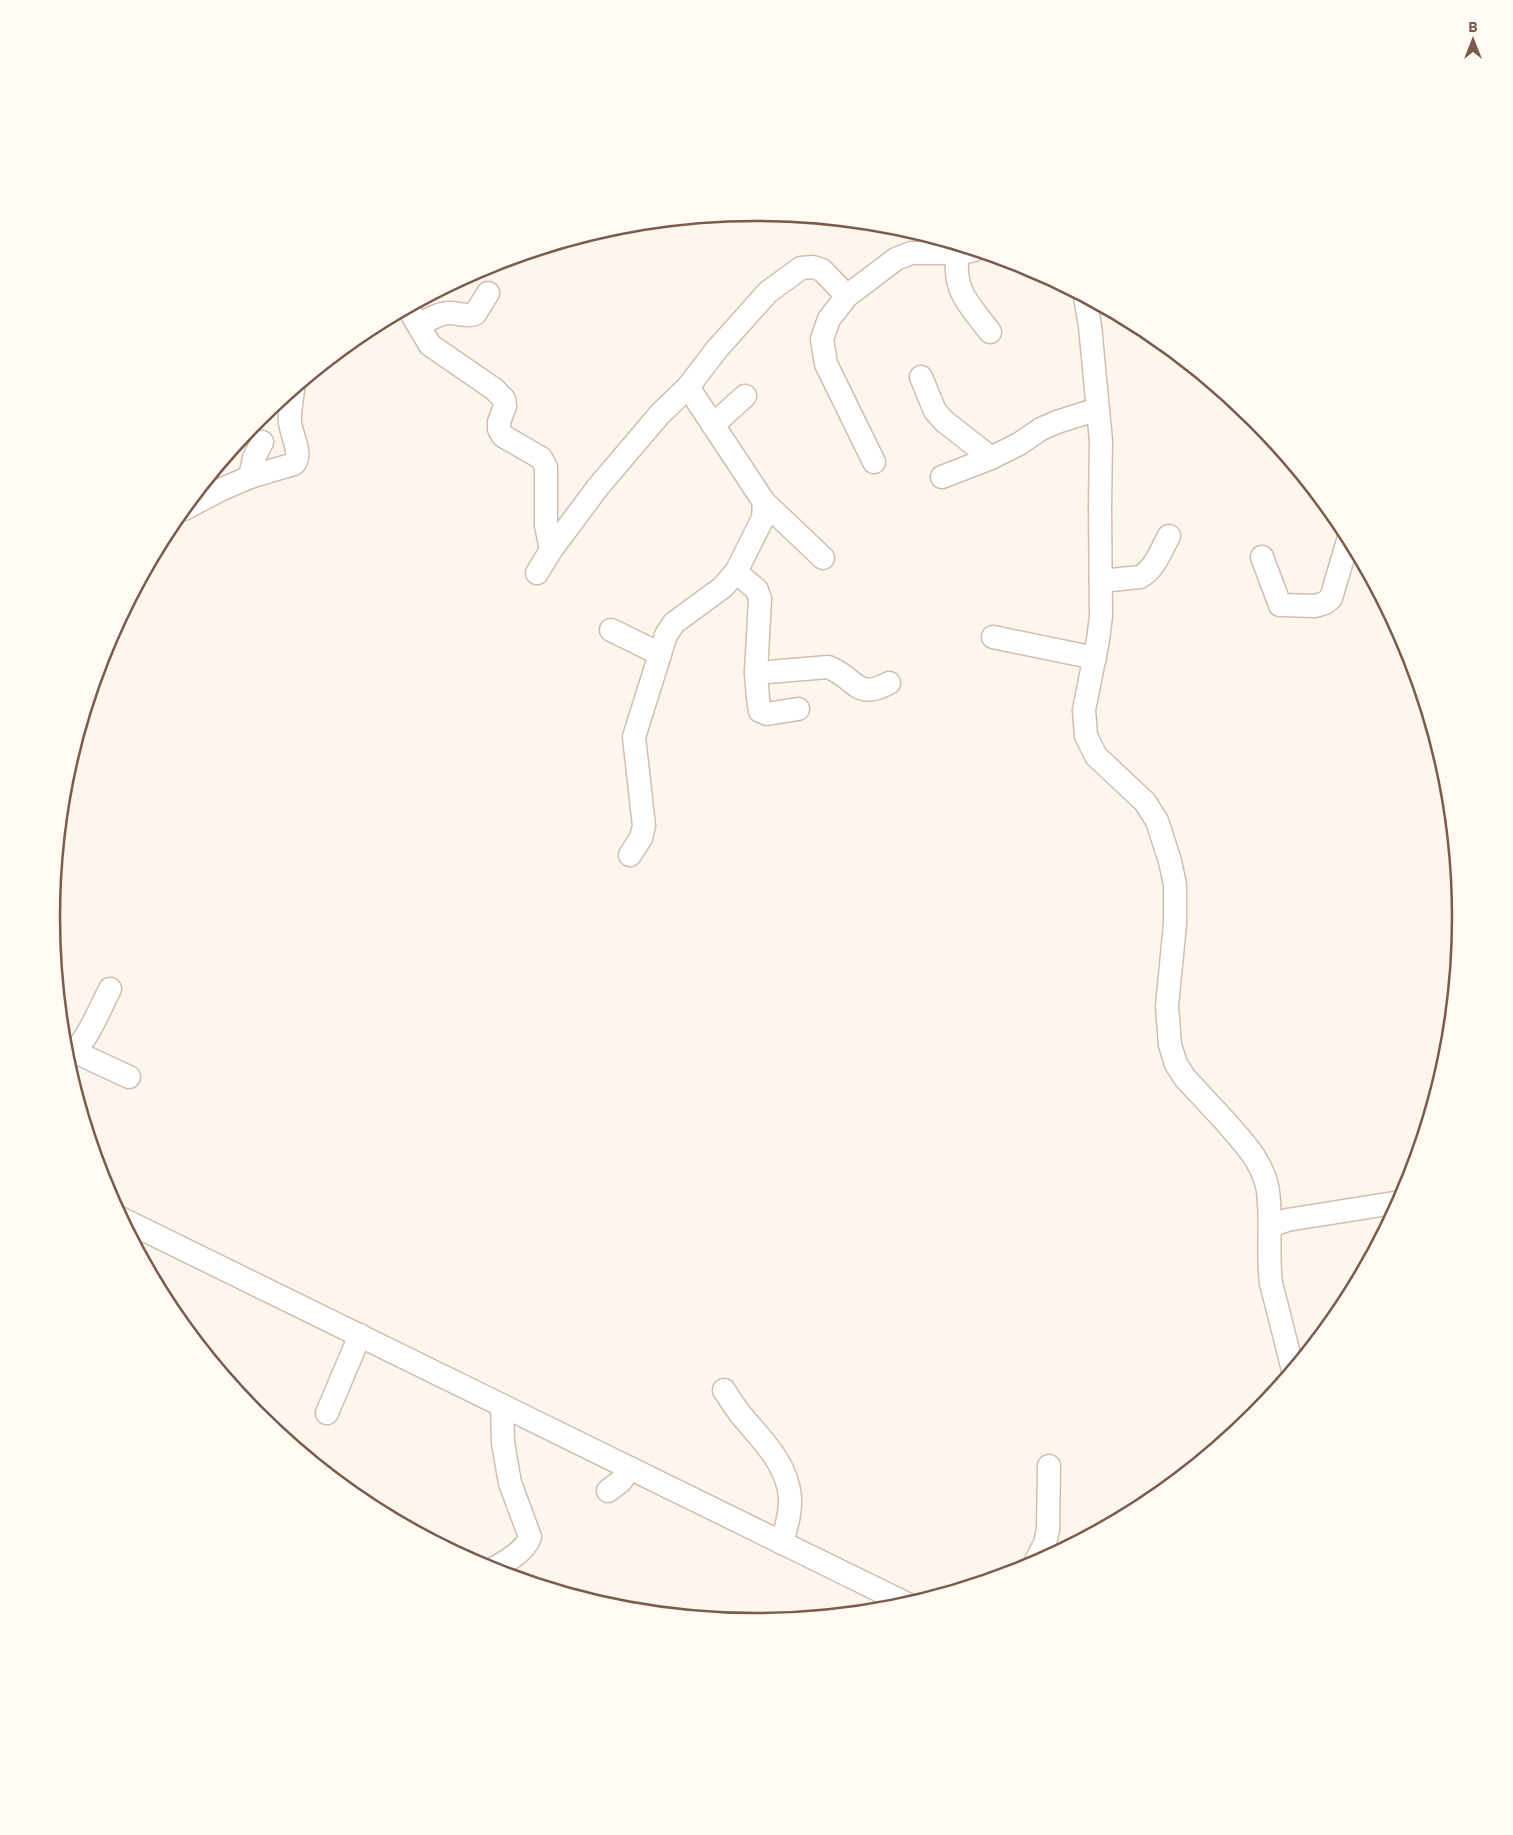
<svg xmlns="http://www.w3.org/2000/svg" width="1513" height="1835" font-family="'IBM Plex Sans',sans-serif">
  <rect width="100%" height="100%" fill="#fdf6ec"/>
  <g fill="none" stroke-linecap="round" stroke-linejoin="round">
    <defs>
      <g id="minor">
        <path d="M958 253C952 291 969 304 990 332"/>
        <path d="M1085 297 1090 326 1101 441 1100 507 1101 616 1098 640 1084 710 1086 736 1096 756 1145 802 1157 821 1170 861 1175 885V924L1167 1006 1170 1045 1176 1064 1185 1078C1198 1092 1211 1106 1224 1120 1243 1142 1263 1161 1268 1191 1272 1221 1267 1252 1271 1283L1293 1370"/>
        <path d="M408 308 430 345 494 389 504 399 505 406 499 422V429L503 436 541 458 546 467V525L551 550"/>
        <path d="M419 325C428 320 439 313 450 313 459 313 466 317 475 314L488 293"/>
        <path d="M921 377 935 411 944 421 991 458"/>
        <path d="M688 387 764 502 823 558"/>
        <path d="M713 425 745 396"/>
        <path d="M874 462 826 364 822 339 829 319 847 296 896 259 911 253H962L974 250"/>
        <path d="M250 477 254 458 262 442"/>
        <path d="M942 477 991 458 1019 444 1041 429 1057 422 1098 409"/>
        <path d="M184 509 220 490 250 477 294 464C303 454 291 435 290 422 289 412 292 400 293 390"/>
        <path d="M1262 557 1280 605 1315 606 1325 603 1331 598 1349 537"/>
        <path d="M736 572 757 590 760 599 756 673 758 699 760 711 767 714 798 709"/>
        <path d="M537 573 551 550 598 487 660 414 688 387 717 349 768 292 801 268 813 267 822 270 847 296"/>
        <path d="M1101 581 1140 577C1155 569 1161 550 1169 536"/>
        <path d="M611 630 660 654"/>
        <path d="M993 637 1095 658"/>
        <path d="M756 673 828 667C857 678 855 701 889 683"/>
        <path d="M630 855 641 838 644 826 634 737 666 635 674 623 723 587 736 572 763 518 764 502"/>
        <path d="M75 1052 129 1077"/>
        <path d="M66 1059C87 1043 98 1012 110 989"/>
        <path d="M122 1219 909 1605"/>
        <path d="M1271 1226 1287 1220 1400 1202"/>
        <path d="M724 1390C729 1398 735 1407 741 1415 761 1439 787 1463 790 1497 791 1513 786 1528 782 1543"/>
        <path d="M327 1413 360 1335"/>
        <path d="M608 1491 621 1481 630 1468"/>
        <path d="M1034 1565 1045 1543 1048 1530 1049 1466"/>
        <path d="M491 1570C504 1563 525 1552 530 1537L510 1483 503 1443 502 1405"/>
      </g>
    </defs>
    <use href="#minor" stroke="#d1beb0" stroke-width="25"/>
    <use href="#minor" stroke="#fff" stroke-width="22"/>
  </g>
  <path d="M0 0H1513V1835H0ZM60 917a696 696 0 1 1 1392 0a696 696 0 1 1-1392 0Z" fill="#fffaf3" fill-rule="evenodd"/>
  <path fill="none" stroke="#7a5c4d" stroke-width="2.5" d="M60 917a696 696 0 1 1 1392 0a696 696 0 1 1-1392 0Z"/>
  <g transform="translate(1473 40)" stroke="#fffaf3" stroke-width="4" paint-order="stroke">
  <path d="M0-4L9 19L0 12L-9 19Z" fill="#7a5c4d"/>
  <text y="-8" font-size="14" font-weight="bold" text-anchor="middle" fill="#7a5c4d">B</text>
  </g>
</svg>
